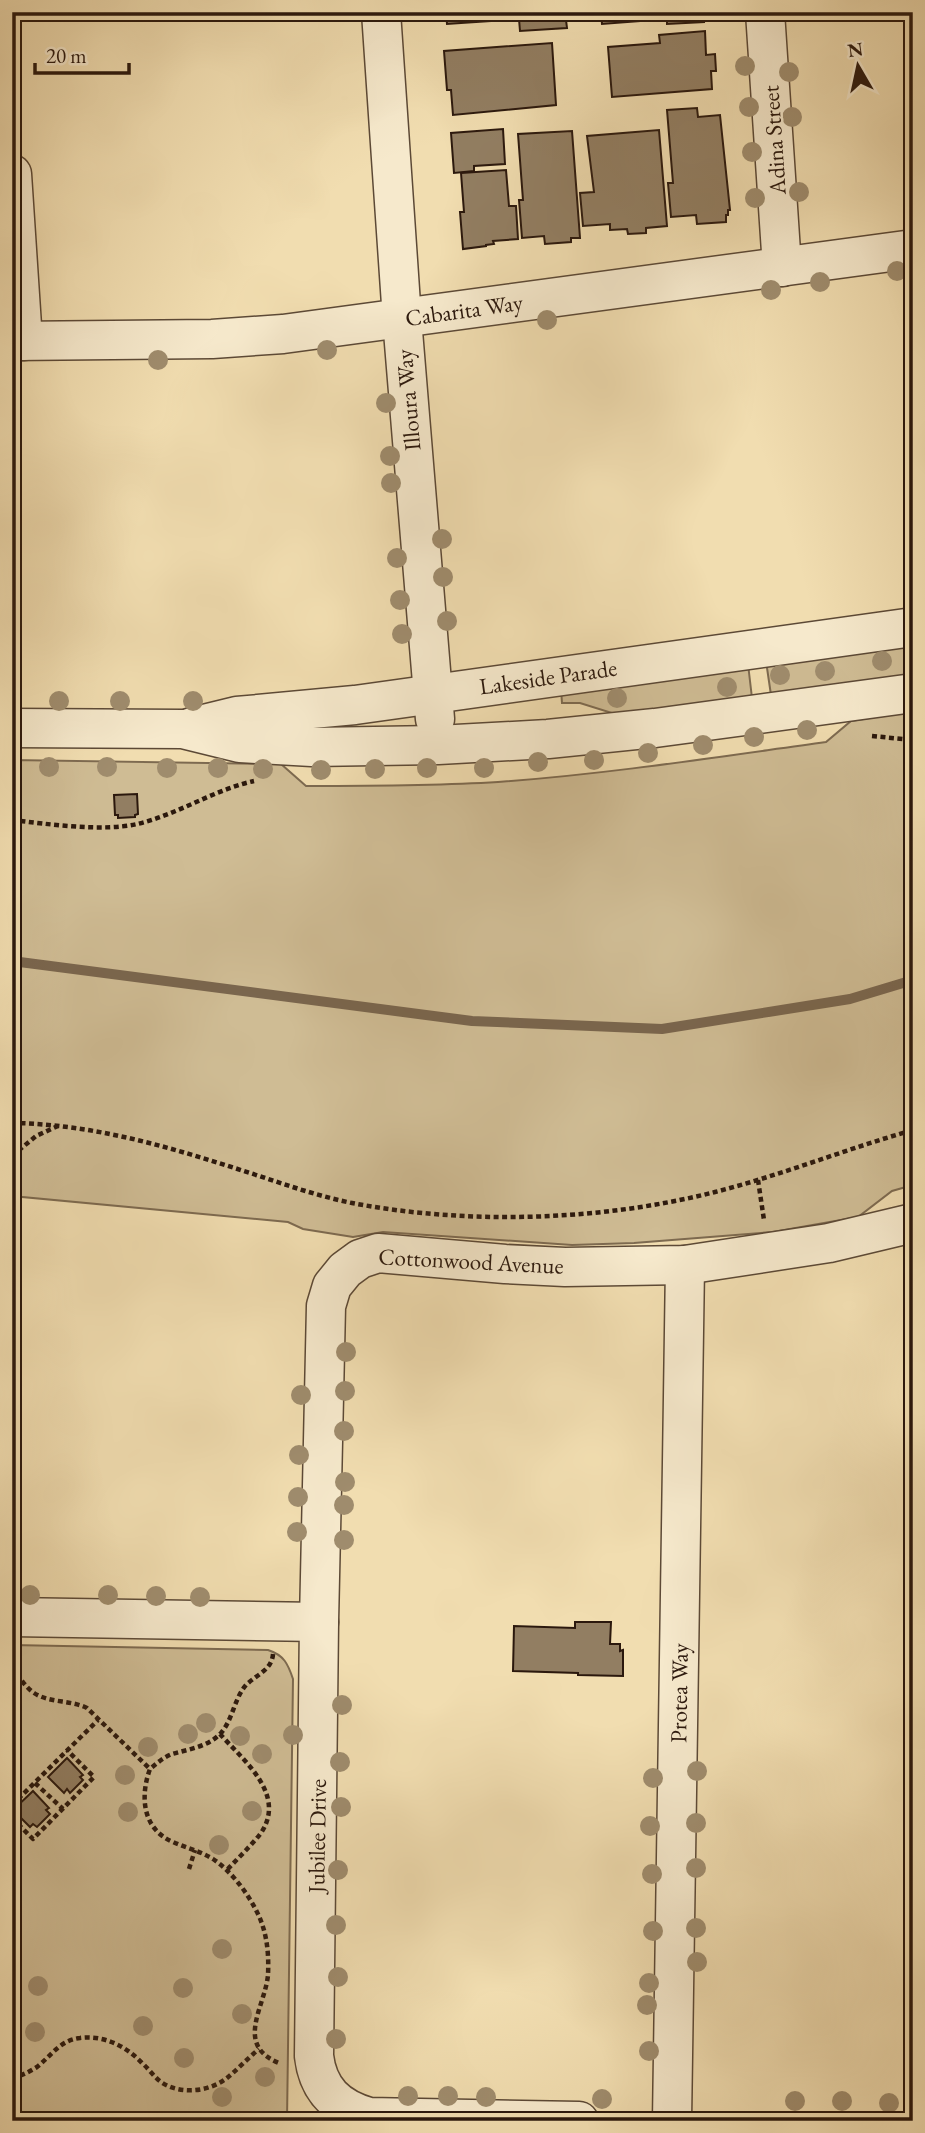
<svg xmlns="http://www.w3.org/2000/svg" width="925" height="2133" font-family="'EB Garamond',serif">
  <rect width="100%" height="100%" fill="#f1ddb0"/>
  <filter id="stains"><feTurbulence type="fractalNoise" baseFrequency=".00286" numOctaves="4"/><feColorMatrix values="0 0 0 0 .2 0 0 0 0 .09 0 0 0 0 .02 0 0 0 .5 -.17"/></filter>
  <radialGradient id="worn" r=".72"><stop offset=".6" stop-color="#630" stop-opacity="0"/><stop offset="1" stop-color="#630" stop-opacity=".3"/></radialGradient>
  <g fill="#cfbc94" stroke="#7d6a50" stroke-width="2">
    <path d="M913 641V675L771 695 766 661Z"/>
    <path d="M748 664 752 698 615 714 580 703H562L561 689Z"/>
    <path d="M913 711V1185L892 1191 858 1217 773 1232 634 1243 572 1245 383 1232 353 1237 303 1229 288 1222 12 1196V760L281 764 306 786C370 786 434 786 498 782 608 774 717 757 826 742L851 721Z"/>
    <path d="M12 1645 268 1650C284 1655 288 1664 293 1679L287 2121H12Z"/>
  </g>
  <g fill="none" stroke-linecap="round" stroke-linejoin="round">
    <path stroke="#7a664e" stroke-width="10" d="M12 961 472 1021 662 1029 850 999 913 980"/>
  </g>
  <g fill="#927e62" stroke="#2b180d" stroke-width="2">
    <path d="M446 12H565L567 28 520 31 519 19 447 24Z"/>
    <path d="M601 12H703L704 22 667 24V19L602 24Z"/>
    <path d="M705 31 706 55 715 54 716 71H711L712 89 612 97 608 47 660 43 659 35Z"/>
    <path d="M552 43 556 105 453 115 451 90H447L444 51Z"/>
    <path d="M697 108 698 117 720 115 730 210H728V215H726V222L697 224 696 215 671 217 668 183H673L667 110Z"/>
    <path d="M503 129 505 164 474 166V171L454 173 451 133Z"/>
    <path d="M659 130 667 226 646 228V233L628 234 627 229 610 230V224L583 226 580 193 594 192 587 136Z"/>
    <path d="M572 131 580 238H571V242L545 244 544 236 522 238 519 200H523L518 134Z"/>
    <path d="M506 170 509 206H516L518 239 493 241 494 244 486 245V246L463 249 460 212H464L461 173Z"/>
    <path d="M137 794 138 814 135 815V817L118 818V815H115L114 795Z"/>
    <path d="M575 1622H611L610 1644H620V1651L623 1650V1676L578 1675V1673L513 1671 514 1626 575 1628Z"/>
    <path d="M67 1758 83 1775 80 1777 83 1780 70 1793 67 1789 64 1793 48 1777Z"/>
    <path d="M33 1791 49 1808 46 1810 50 1814 37 1827 33 1824 30 1827 13 1810Z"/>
  </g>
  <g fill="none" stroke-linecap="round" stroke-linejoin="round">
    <defs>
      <g id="minor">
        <path d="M381 12 402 319 435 719"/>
        <path d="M765 12 782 267"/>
        <path d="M12 174 23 341"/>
        <path d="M12 341 212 339 283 334 913 249"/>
        <path d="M192 727 237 716 355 705 913 627"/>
        <path d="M12 728 183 729 240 743 312 747 438 745 548 739 655 728 913 693"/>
        <path d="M12 1617 319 1622 314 2056C318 2090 337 2108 369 2117L579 2121"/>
        <path d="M319 1622 326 1306 332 1286 345 1270 360 1259 378 1253 505 1264 565 1267 685 1265 829 1243 913 1223"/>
        <path d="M672 2121 685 1265"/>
      </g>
    </defs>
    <use href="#minor" stroke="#5c4936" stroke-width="41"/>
    <g stroke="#2b180d" stroke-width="4.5" stroke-dasharray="5 3.5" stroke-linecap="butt">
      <path d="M872 736 913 740"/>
      <path d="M12 820C48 824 102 832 137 824 177 815 213 790 254 781"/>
      <path d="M12 1123C94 1124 173 1148 250 1173 284 1184 317 1196 352 1203 467 1225 601 1221 715 1192 782 1175 846 1149 913 1130"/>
      <path d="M12 1156 36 1136 58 1126"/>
      <path d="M758 1180 764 1220"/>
      <path d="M273 1654C272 1670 256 1675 246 1685 234 1699 233 1719 221 1733 208 1747 189 1749 172 1754 164 1757 157 1763 150 1769 140 1796 142 1829 173 1842 186 1848 200 1851 213 1859 231 1871 247 1892 257 1912 267 1932 269 1953 268 1975 265 2007 234 2045 279 2063"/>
      <path d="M12 1667C18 1675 25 1687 34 1693 49 1703 71 1700 87 1708L150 1769"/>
      <path d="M220 1734C243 1760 287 1794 261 1833 251 1846 238 1858 227 1870"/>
      <path d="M35 1783 63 1809"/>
      <path d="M12 1805 98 1720"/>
      <path d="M12 1818 33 1839 94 1777 67 1750"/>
      <path d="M189 1869 195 1850"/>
      <path d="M12 2078C21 2076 29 2072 37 2067 51 2056 60 2040 80 2038 104 2035 126 2046 142 2063 149 2069 154 2077 161 2082 180 2095 209 2092 227 2078 238 2069 248 2058 259 2049"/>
    </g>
    <use href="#minor" stroke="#f6e9cc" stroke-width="38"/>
  </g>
  <g fill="#9f8c6d">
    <circle cx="745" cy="66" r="10"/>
    <circle cx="789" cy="72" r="10"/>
    <circle cx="749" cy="107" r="10"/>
    <circle cx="792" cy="117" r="10"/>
    <circle cx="752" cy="152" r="10"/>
    <circle cx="799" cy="192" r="10"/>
    <circle cx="755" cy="198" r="10"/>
    <circle cx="897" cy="271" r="10"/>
    <circle cx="820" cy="282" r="10"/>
    <circle cx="771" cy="290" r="10"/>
    <circle cx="547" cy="320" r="10"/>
    <circle cx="327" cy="350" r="10"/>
    <circle cx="158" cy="360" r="10"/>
    <circle cx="386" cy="403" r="10"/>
    <circle cx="390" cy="456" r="10"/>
    <circle cx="391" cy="483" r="10"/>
    <circle cx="442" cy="539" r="10"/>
    <circle cx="397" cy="558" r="10"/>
    <circle cx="443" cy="577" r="10"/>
    <circle cx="400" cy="600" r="10"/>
    <circle cx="447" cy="621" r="10"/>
    <circle cx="402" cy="634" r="10"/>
    <circle cx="882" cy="661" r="10"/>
    <circle cx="825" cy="671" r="10"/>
    <circle cx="780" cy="675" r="10"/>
    <circle cx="727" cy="687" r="10"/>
    <circle cx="617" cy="698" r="10"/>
    <circle cx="59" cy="701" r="10"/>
    <circle cx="120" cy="701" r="10"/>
    <circle cx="193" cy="701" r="10"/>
    <circle cx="807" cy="730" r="10"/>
    <circle cx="754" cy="737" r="10"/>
    <circle cx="703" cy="745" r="10"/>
    <circle cx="648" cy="753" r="10"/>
    <circle cx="594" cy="760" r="10"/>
    <circle cx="538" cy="762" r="10"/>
    <circle cx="49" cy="767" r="10"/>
    <circle cx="107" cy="767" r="10"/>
    <circle cx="167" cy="768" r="10"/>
    <circle cx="218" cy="768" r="10"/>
    <circle cx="427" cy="768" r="10"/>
    <circle cx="484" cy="768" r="10"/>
    <circle cx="263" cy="769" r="10"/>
    <circle cx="375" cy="769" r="10"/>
    <circle cx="321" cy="770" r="10"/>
    <circle cx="346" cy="1352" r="10"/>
    <circle cx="345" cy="1391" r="10"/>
    <circle cx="301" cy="1395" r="10"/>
    <circle cx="344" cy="1431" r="10"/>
    <circle cx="299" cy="1455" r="10"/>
    <circle cx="345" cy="1482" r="10"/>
    <circle cx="298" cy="1497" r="10"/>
    <circle cx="344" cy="1505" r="10"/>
    <circle cx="297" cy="1532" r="10"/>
    <circle cx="344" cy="1540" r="10"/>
    <circle cx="30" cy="1595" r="10"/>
    <circle cx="108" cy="1595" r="10"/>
    <circle cx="156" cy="1596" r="10"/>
    <circle cx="200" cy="1597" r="10"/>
    <circle cx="342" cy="1705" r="10"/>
    <circle cx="206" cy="1723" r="10"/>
    <circle cx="188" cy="1734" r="10"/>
    <circle cx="293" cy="1735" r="10"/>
    <circle cx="240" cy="1736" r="10"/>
    <circle cx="148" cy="1747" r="10"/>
    <circle cx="262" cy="1754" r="10"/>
    <circle cx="340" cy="1762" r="10"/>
    <circle cx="697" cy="1771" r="10"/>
    <circle cx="125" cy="1775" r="10"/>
    <circle cx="653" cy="1778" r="10"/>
    <circle cx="341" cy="1807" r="10"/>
    <circle cx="252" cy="1811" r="10"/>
    <circle cx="128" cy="1812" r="10"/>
    <circle cx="696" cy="1823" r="10"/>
    <circle cx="650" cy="1826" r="10"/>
    <circle cx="219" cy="1845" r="10"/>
    <circle cx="696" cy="1868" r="10"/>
    <circle cx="338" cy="1870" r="10"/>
    <circle cx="652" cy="1874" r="10"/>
    <circle cx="336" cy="1925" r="10"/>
    <circle cx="696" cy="1928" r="10"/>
    <circle cx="653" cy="1931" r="10"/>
    <circle cx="222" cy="1949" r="10"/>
    <circle cx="697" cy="1962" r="10"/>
    <circle cx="338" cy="1977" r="10"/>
    <circle cx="649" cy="1983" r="10"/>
    <circle cx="38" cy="1986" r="10"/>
    <circle cx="183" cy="1988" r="10"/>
    <circle cx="647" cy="2005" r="10"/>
    <circle cx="242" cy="2014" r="10"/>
    <circle cx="143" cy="2026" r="10"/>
    <circle cx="35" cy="2032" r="10"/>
    <circle cx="336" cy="2039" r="10"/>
    <circle cx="649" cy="2051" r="10"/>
    <circle cx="184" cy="2058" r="10"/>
    <circle cx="265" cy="2077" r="10"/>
    <circle cx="408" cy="2096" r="10"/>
    <circle cx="448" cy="2096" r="10"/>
    <circle cx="222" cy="2097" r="10"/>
    <circle cx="486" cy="2097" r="10"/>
    <circle cx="602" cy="2099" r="10"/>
    <circle cx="795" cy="2101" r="10"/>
    <circle cx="842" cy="2101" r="10"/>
    <circle cx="889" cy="2103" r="10"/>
  </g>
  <g text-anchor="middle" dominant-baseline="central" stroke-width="5" stroke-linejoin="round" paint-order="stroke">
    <g font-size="23" fill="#2b180d" stroke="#f6e9cc">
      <text transform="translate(774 140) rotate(-94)">Adina Street</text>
      <text transform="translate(464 310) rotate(-8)">Cabarita Way</text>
      <text transform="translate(408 400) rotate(-95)">Illoura Way</text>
      <text transform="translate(548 677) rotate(-8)">Lakeside Parade</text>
      <text transform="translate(471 1261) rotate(3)">Cottonwood Avenue</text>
      <text transform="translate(679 1693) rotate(-89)">Protea Way</text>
      <text transform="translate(317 1836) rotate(-89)">Jubilee Drive</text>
    </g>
  </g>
  <rect width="925" height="2133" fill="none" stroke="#f1ddb0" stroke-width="42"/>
  <rect x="14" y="14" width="897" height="2105" fill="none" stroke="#2b180d" stroke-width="3.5"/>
  <rect x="21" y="21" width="883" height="2091" fill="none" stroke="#2b180d" stroke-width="2"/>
  <g transform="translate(858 66) rotate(351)" stroke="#f6e9cc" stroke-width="5" paint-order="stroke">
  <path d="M0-5L12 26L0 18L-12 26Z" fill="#2b180d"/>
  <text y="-10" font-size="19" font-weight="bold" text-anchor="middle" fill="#2b180d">N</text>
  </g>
  <path d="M35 63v10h94v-10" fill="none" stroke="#2b180d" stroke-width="3.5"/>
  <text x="46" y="63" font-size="21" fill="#2b180d" stroke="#f6e9cc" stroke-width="5" paint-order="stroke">20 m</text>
  <rect width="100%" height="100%" filter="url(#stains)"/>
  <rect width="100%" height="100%" fill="url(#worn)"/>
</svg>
